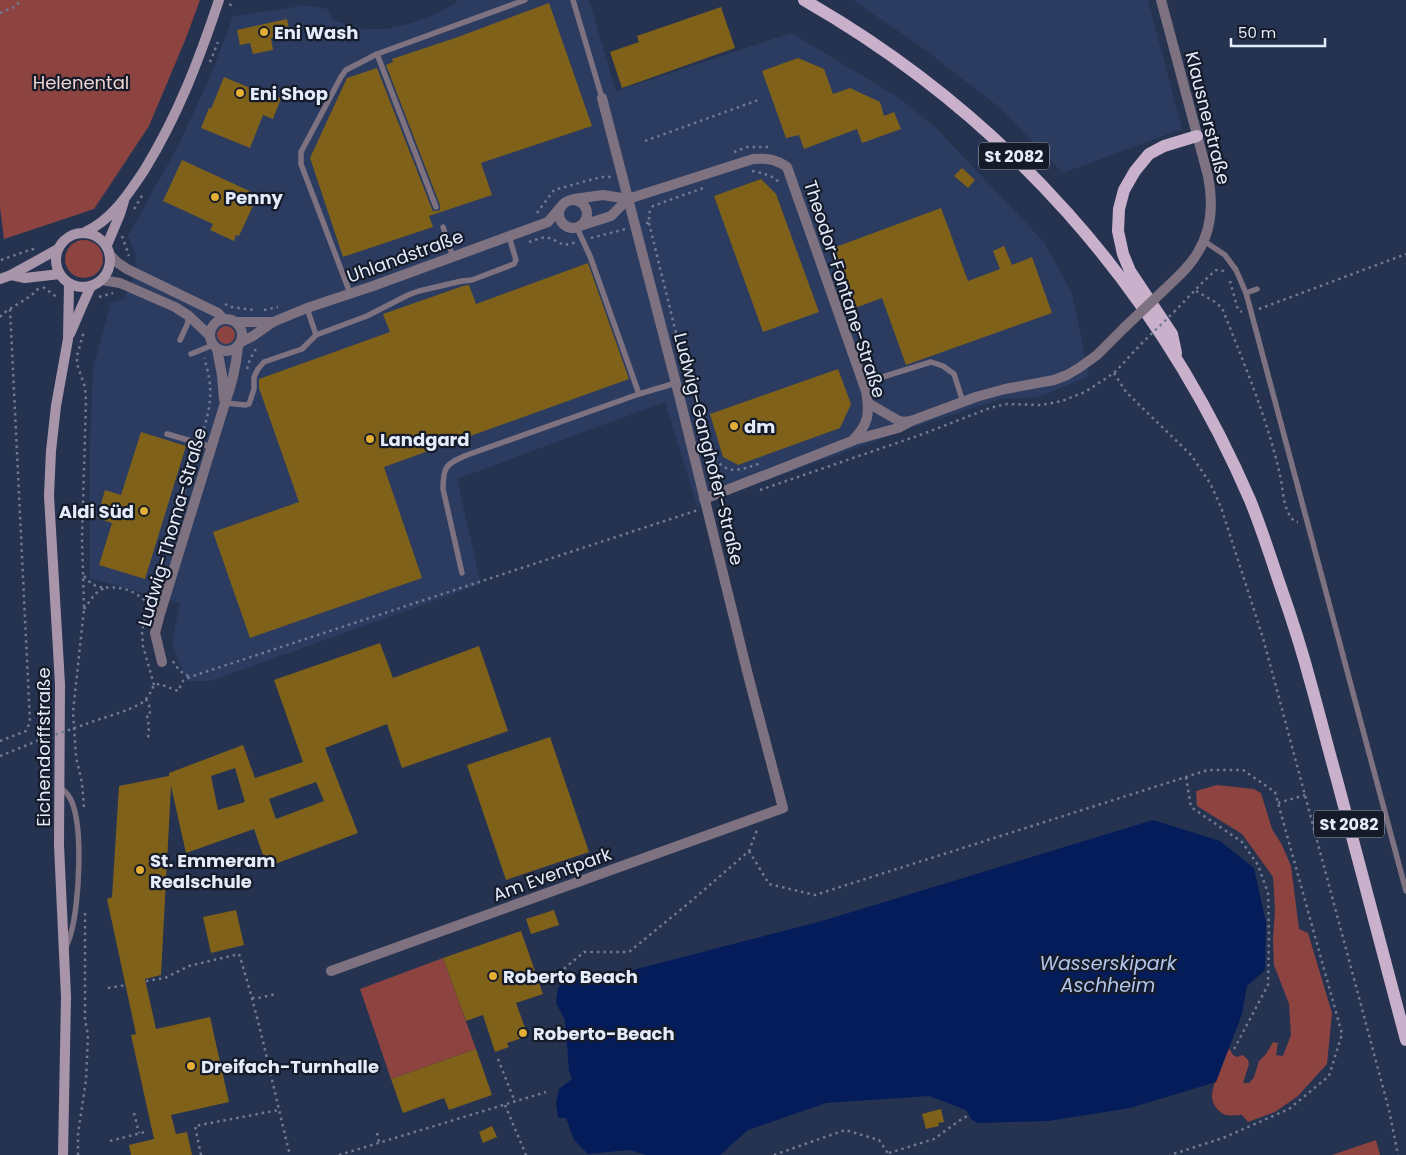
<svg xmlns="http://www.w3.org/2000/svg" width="1406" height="1155" font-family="Poppins,sans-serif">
  <rect width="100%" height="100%" fill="#253351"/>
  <g fill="#2b3c60">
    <path d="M458 0H589L616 91 791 33 899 98 935 127 1044 242 1072 293 1089 376 1039 397 1000 399 908 429 697 506 665 402 457 479 481 584 210 681H187L172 643 180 603 90 578V446L93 368 111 303 124 299 137 268 135 254 128 236 178 146 212 73 233 16 290 8 302 5 328 9 332 20 364 29H387L411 23 431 16 453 5Z"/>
    <path d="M853 0H1148L1182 129 1063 173 1000 108 924 49Z"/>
  </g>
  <g fill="#8d4340">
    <path d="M0 0H200L186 38 149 126 94 209 4 239 0 207Z"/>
    <circle cx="84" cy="259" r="19"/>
    <circle cx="226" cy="335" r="9"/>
    <path d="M1217 785 1254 789 1261 793 1272 829 1282 845 1291 866 1299 929 1308 933 1332 1013 1327 1064 1298 1096 1275 1112 1248 1122 1242 1115C1237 1115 1231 1116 1226 1115 1219 1113 1212 1104 1212 1097 1212 1084 1224 1060 1229 1048L1233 1055 1237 1057 1243 1055 1248 1060 1249 1064 1243 1083H1249L1254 1077 1259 1061 1266 1054 1273 1042 1278 1043 1276 1055 1283 1056 1291 1035 1289 1004 1274 965 1273 939 1275 911 1273 877 1242 834 1197 806 1196 791Z"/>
    <path d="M443 958 476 1049 391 1079 360 989Z"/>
    <path d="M1376 1140 1380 1155H1332Z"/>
  </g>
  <path fill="#051c5b" d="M1153 820 1220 841 1254 868 1266 923 1265 970 1247 986 1242 1014 1216 1082 1130 1108 1049 1121 978 1123 972 1120 966 1110 929 1096 826 1103 748 1130 720 1155H647L629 1150 588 1154 574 1140 566 1118H558L556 1103 559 1089 572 1079 569 1071 565 1020 556 1003 558 988C576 972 583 968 606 977L822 921Z"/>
  <g fill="#7f611a" fill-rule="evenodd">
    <path d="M549 3 592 126 481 163 492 195 429 216 433 227 343 257 310 158 347 78 377 68 432 209 433 211H437L440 210V205L386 65 393 62 392 59 458 37Z"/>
    <path d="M721 7 735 48 622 88 610 52 639 42 637 36Z"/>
    <path d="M287 19 290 33 271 38 273 50 253 54 250 43 240 45 237 30Z"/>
    <path d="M798 58 824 69 833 94 850 88 880 102 884 116 894 112 901 129 862 143 857 129 804 149 799 135 786 138 762 71Z"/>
    <path d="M224 77 258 91 259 89 281 98 273 119 263 115 250 148 201 128 209 108 211 109Z"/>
    <path d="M182 160 258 195 239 236 236 235 234 241 210 230 213 224 163 201Z"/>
    <path d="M962 168 975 180 968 188 954 176Z"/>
    <path d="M761 179 776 194 819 312 763 332 714 196Z"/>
    <path d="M941 208 968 281 1000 269 993 251 1004 246 1012 265 1032 257 1052 313 906 365 882 298 855 308 833 248Z"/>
    <path d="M588 263 629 379 384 467 422 578 250 638 213 532 299 502 259 388V379L390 332 383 314 463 286 469 285 476 304Z"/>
    <path d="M838 369 851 404 840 428 738 465 723 457 710 414Z"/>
    <path d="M141 432 186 446 145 579 99 565 112 523 97 518 105 490 121 495Z"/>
    <path d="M380 643 393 678 479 646 508 731 402 768 387 724 325 748 358 833 267 867 254 829 186 853 171 786 161 975 145 979 156 1029 210 1017 229 1102 171 1115 176 1134 187 1132 192 1155H131L129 1145 154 1139 131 1035 136 1034 107 899 112 897 119 786 169 776V773L243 745 255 778 303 762 274 680ZM235 768 245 802 218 810 211 776ZM316 782 324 801 276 819 269 799Z"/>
    <path d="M550 737 589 852 506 880 467 765Z"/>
    <path d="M236 910 244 945 211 953 203 917Z"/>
    <path d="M554 910 559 925 531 934 526 919Z"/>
    <path d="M521 931 543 994 516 1003 528 1036 507 1043 509 1047 495 1052 483 1015 466 1021 443 958Z"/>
    <path d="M476 1049 492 1095 449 1110 444 1098 403 1113 391 1079Z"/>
    <path d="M941 1109 944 1122 938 1123 939 1126 926 1129 922 1114Z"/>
    <path d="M492 1126 497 1137 483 1143 479 1132Z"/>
  </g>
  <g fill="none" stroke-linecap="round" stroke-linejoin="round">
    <g stroke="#6f7a93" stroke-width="2.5" stroke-dasharray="2.5 4" stroke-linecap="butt">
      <path d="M230 6 232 0"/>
      <path d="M0 13 14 7 22 0"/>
      <path d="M210 62 218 42"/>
      <path d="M645 141 761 99"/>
      <path d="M734 152 747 147H769"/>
      <path d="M752 171C763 173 772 175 780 183"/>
      <path d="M134 209 143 194"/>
      <path d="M537 213 554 190 601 177H613"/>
      <path d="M646 223H649V213L653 206 706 187"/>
      <path d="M649 223 676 333"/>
      <path d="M122 236 129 256"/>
      <path d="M591 238 626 229"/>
      <path d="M529 242C535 240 543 236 549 238 562 242 559 248 576 242"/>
      <path d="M429 252 441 248"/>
      <path d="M1 260 32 249 35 250"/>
      <path d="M1230 281 1238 310 1242 312"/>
      <path d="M43 287 58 298"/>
      <path d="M1196 291 1215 302 1222 308C1244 363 1267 418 1280 475 1284 492 1282 509 1295 522H1298"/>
      <path d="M99 297 113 293"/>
      <path d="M225 304 231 307 254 310"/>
      <path d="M1259 309 1406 254"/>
      <path d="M264 310 278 307"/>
      <path d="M1174 312C1188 298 1201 283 1216 270L1223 271 1227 274"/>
      <path d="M0 317C11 305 31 300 40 286"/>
      <path d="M683 360 689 377 697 393 713 454C725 477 741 470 761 463"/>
      <path d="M247 369 250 359 257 347"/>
      <path d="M1114 373 1126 392 1191 455 1210 483 1221 507 1263 638 1389 1110 1398 1155"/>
      <path d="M878 389 880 394 885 399"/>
      <path d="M202 435C211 406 214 388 204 358"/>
      <path d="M760 490 920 435 990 408 1006 404 1041 405 1062 401 1085 392 1114 373 1141 344"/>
      <path d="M84 576C99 594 106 584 124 589 133 591 141 597 148 603"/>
      <path d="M84 609 95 594 104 588"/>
      <path d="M173 661C177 669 182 673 190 677"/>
      <path d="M154 685 143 646 142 631 148 603 168 546 197 450"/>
      <path d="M146 699 149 705 150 714 147 715 149 727 148 740"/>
      <path d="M86 724C101 718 130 711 143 702 148 698 151 692 154 685L160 684 178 691 183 681 190 677 698 510"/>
      <path d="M0 741 26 731 30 722 10 308"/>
      <path d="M0 756 37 741"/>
      <path d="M1186 777 1191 807 1242 842 1258 865 1268 893 1269 934 1268 985 1233 1051"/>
      <path d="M1278 803 1305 795"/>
      <path d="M84 807 82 783 76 757 73 712 84 609 82 538 86 401 85 387 77 364V356L84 331"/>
      <path d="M749 851 769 884 815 895 1208 770H1243L1275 792 1342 1034 1329 1076 1289 1109 1223 1138 1170 1155"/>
      <path d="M559 973 584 952H629L690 902 749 851 757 830"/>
      <path d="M146 981 165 978 189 966 239 954C260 1020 273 1088 290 1155"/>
      <path d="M108 988 126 985"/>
      <path d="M252 998H258L276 994"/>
      <path d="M498 1059 515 1102"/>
      <path d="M505 1105 526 1155"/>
      <path d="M134 1113 139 1133"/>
      <path d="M377 1133 379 1142"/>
      <path d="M110 1141 145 1132"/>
      <path d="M889 1153 934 1139 963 1118 968 1116"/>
      <path d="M78 1155V1134L86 1080 88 1035 85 1020V910"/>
      <path d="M201 1155 195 1126 279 1110"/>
      <path d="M339 1155 546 1092"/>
      <path d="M774 1155 845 1130 879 1140 889 1155"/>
    </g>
    <g stroke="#7f7280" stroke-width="5.5">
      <path d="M573 0 602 98"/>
      <path d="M377 54 436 207"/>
      <path d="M443 227 453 257"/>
      <path d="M577 228 590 256 639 394"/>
      <path d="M1204 241 1225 255 1236 270 1246 293 1406 891"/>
      <path d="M350 293 301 164V152L341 77 346 70 377 54 525 0"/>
      <path d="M1246 293 1257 289"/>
      <path d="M307 308 316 335 367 316 408 295 419 291 462 281 472 280 514 264 516 260 509 236"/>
      <path d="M180 340 187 325 189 316"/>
      <path d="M191 354 213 345"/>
      <path d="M863 383 931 362 943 366 954 374 963 402"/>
      <path d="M225 403 246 405 249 404 254 389V377L258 369 264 362 302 349 316 335"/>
      <path d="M167 434 212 447"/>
      <path d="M462 573 443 489C443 466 446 464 467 455L639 394 676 383"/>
      <path d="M59 787C62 789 66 792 68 795 85 817 79 906 71 933 70 938 67 943 66 948"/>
    </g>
    <g stroke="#7f7280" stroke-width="10">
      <path d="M1161 0 1208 176C1213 201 1212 229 1198 252 1190 267 1176 278 1164 290"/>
      <path d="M574 199 603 195 628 199"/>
      <circle cx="573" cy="214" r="14"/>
      <path d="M580 226 611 216 628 199 753 159C766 158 776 159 787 167L866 391C870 414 869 424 852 441L704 499"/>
      <path d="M111 256 118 263 127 269 218 313 223 319"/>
      <path d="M102 280 120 283 175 307 189 316 210 336"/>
      <circle cx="226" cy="335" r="16"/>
      <path d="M236 322H273"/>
      <path d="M241 342 253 336 273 322 307 308 373 286 548 222 559 209"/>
      <path d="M217 349 222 375 224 399"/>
      <path d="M868 403 899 421 904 422 910 421"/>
      <path d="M854 440 898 428 911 421 976 397 1005 389 1054 380 1067 375 1079 368 1097 355 1125 327"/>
      <path d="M162 662 155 633 160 614 225 403C232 384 236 366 238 347"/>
      <path d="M331 971 783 808 748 675 679 395 602 98"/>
    </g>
    <g stroke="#a995aa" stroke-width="10">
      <path d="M85 232C112 220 129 193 145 169 178 115 199 60 219 0"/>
      <circle cx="83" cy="260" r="27"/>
      <path d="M107 245 120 214 124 201"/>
      <path d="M11 275 25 278 60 274"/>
      <path d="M0 279 11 275 58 249"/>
      <path d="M70 334 82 306 91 286"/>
      <path d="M63 1155 66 997 59 845 60 684 49 496 51 451 56 406 68 339 69 284"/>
    </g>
    <g stroke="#c9b0cb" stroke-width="12">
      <path d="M804 0C1005 115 1158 287 1250 500 1261 527 1270 555 1279 582 1291 616 1302 650 1311 684 1320 716 1328 748 1337 780 1360 867 1383 954 1406 1040"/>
      <path d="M1176 353 1172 334 1130 271 1123 254 1118 231 1119 209 1124 190 1135 171 1149 154 1164 146 1197 136"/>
    </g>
    <g stroke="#6f7a93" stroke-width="2.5" stroke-dasharray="2.5 4" stroke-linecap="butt">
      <path d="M1141 344 1174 312"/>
      <path d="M37 741 86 724"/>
    </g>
    <path stroke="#7f7280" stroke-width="10" d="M1125 327 1164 290"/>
  </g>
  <g fill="#e2ae34" stroke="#151b29" stroke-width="2">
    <circle cx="264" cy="32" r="5"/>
    <circle cx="240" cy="93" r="5"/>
    <circle cx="215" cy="197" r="5"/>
    <circle cx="734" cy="426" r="5"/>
    <circle cx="370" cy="439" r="5"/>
    <circle cx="144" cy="511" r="5"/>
    <circle cx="140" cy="870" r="5"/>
    <circle cx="493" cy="976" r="5"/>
    <circle cx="523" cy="1033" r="5"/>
    <circle cx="191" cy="1066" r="5"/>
  </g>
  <g text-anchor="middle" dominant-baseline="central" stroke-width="4.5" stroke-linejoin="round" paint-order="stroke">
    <g fill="#151b29" stroke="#a6adbd" stroke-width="1">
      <rect x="979" y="142.5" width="70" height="27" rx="4"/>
      <rect x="1314" y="810.5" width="70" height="27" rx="4"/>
    </g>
    <g font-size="16" font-weight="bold" fill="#e4ecfc">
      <text x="1014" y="156">St 2082</text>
      <text x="1349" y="824">St 2082</text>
    </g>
    <g font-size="18" font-weight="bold" fill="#e4ecfc" stroke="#151b29" text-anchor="start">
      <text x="274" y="32">Eni Wash</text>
      <text x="250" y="93">Eni Shop</text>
      <text x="225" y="197">Penny</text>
      <text x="744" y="426">dm</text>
      <text x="380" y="439">Landgard</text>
      <text x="134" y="511" text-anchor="end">Aldi Süd</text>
      <text x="150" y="860">St. Emmeram<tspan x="150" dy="21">Realschule</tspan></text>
      <text x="503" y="976">Roberto Beach</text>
      <text x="533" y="1033">Roberto-Beach</text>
      <text x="201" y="1066">Dreifach-Turnhalle</text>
    </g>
    <g font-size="18" fill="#eed4d1" stroke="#151b29">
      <text x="81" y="82">Helenental</text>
    </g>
    <g font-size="18" fill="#e4ecfc" stroke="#151b29">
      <text transform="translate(1208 118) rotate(76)">Klausnerstraße</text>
      <text transform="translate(405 256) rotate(-20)">Uhlandstraße</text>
      <text transform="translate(845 289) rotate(72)">Theodor-Fontane-Straße</text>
      <text transform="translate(709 449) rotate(76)">Ludwig-Ganghofer-Straße</text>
      <text transform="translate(172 527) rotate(-74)">Ludwig-Thoma-Straße</text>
      <text transform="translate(43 747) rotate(-90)">Eichendorffstraße</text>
      <text transform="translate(552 874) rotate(-20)">Am Eventpark</text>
    </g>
    <g font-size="19" font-style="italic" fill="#b2c6ec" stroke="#151b29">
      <text x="1108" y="963">Wasserskipark<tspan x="1108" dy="22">Aschheim</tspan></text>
    </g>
  </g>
  <path d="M1231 38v8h94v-8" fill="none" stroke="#e4ecfc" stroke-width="2.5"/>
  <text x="1238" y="38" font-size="15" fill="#e4ecfc" stroke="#151b29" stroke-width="4" paint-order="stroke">50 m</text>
</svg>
